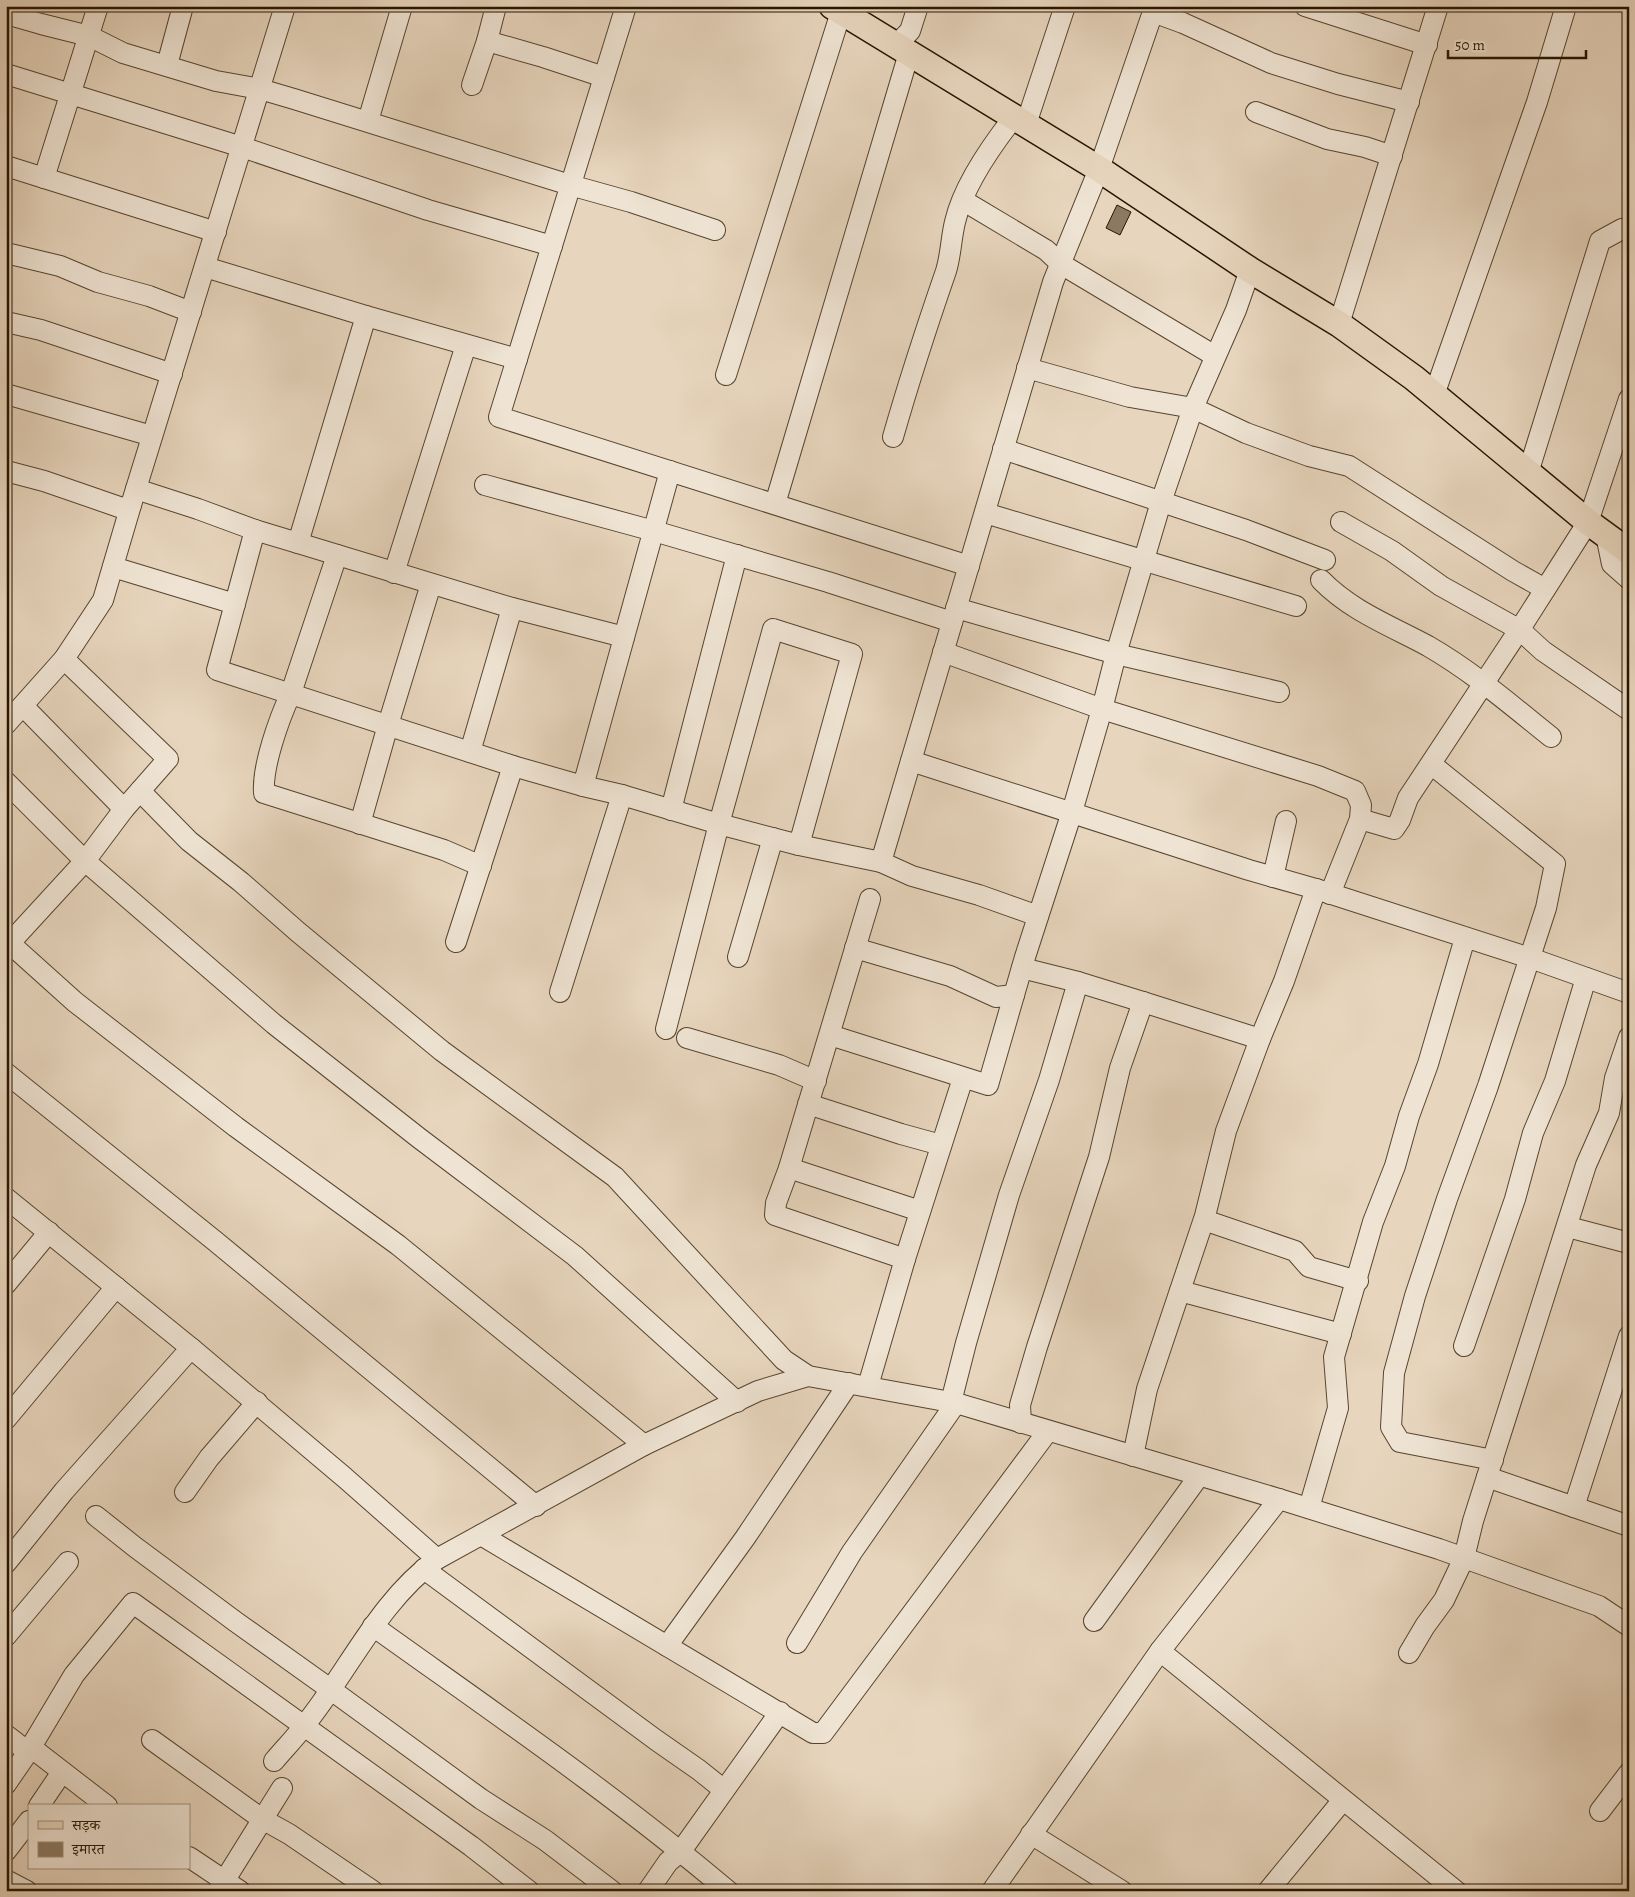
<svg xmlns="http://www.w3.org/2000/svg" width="1635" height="1897" font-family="Alegreya,'Noto Serif Devanagari',serif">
  <rect width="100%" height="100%" fill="#e7d5bd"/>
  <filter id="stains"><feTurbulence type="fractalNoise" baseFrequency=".004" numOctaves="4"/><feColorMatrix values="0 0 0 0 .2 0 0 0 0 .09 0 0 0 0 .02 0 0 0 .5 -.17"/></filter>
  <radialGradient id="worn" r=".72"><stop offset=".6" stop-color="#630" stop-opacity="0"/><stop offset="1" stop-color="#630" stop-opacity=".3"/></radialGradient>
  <path fill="#8b7962" stroke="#271500" d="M1117 205 1131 212 1120 235 1106 228Z"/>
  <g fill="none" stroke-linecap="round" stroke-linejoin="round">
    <defs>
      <g id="minor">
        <path d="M496 6 487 41 543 57 604 77"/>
        <path d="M626 6 499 417 969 566"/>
        <path d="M1305 6 1427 45"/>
        <path d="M1153 12 1183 23 1271 63 1338 84 1409 102"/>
        <path d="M6 14 41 24 89 36 123 53 216 81 260 89 294 99 570 185 631 202 715 230"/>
        <path d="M896 45 910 31 918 6"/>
        <path d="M167 65 183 6"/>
        <path d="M6 74 242 147 428 210 552 246"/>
        <path d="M472 85 487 41"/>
        <path d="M1256 112 1327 139 1365 147 1392 156"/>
        <path d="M368 121 402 6"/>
        <path d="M1026 124 1065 6"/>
        <path d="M6 166 216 232"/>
        <path d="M44 178 98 6"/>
        <path d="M964 201 1046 250 1061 264 1215 356"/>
        <path d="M6 253 60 266 98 282 149 296 191 312"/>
        <path d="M205 267 366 316 517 359"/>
        <path d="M366 316 298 543 512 608 624 637"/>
        <path d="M6 322 41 330 172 374"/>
        <path d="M1339 324 1438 6"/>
        <path d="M1027 368 1130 397 1193 408 1246 433 1309 456 1349 466 1513 571 1545 589"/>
        <path d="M726 375 841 12"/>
        <path d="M6 394 152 436"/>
        <path d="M1434 395 1537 102 1566 6"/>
        <path d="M893 437C909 381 927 326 946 271 951 255 951 238 955 222 963 187 992 145 1014 117"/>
        <path d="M1003 449 1246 530 1325 560"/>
        <path d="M6 471 44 481 122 508 131 505"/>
        <path d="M1528 473 1600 241 1622 229 1629 231"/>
        <path d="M485 485 654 531 828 582 952 622"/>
        <path d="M136 489 198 509 255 530 217 670 513 766 583 786 622 795 719 824 799 845 881 862 912 876 979 895 1038 916"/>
        <path d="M775 504 909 53"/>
        <path d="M985 513 1296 606"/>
        <path d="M1341 522 1392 551 1441 586 1520 630 1543 651 1629 710"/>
        <path d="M255 530 298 543"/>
        <path d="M1606 535 1612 564 1629 579"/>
        <path d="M337 555 291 693C279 719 262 766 264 793L444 850 481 866"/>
        <path d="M113 567 235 604"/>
        <path d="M394 573 466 345"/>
        <path d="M1321 580C1351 611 1391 626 1428 646 1473 672 1511 705 1551 737"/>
        <path d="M956 608 1116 654 1279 692"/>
        <path d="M943 652 1102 709 1318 776 1355 791 1361 805 1360 819 1330 894"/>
        <path d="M23 706 124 809"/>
        <path d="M6 724 64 659 103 600 131 505 285 6"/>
        <path d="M470 752 512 608"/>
        <path d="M911 761 1249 870 1316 889 1536 960 1629 993"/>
        <path d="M1431 764 1555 864 1546 908 1488 1086 1447 1199 1415 1296 1394 1373 1391 1427 1400 1442 1493 1460"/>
        <path d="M6 782 85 861 274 1024 419 1138 575 1256 737 1402"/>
        <path d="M583 786 670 471"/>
        <path d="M140 791 189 841 241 882 298 932 442 1051 615 1177 784 1360 808 1376 956 1403 1279 1499 1439 1549 1520 1578 1599 1606 1629 1626"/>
        <path d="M671 810 737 555"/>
        <path d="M1360 819 1394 829 1400 820 1408 798 1525 621 1588 522 1629 399"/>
        <path d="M360 824 388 725 431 584"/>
        <path d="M881 862 1053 282 1099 169 1155 6"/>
        <path d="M1273 877 1286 821"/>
        <path d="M870 899 789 1168 776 1203 775 1215 905 1259"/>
        <path d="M6 940 75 1002 236 1127 398 1245 644 1445"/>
        <path d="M456 942 513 766"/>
        <path d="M6 947 85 861 124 809 168 759 64 659"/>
        <path d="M855 948 950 976 996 997 1014 995"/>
        <path d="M738 957 773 838"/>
        <path d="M560 992 622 795"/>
        <path d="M666 1029 719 824 773 629 852 654 799 845"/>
        <path d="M830 1035 988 1085 1025 957 1072 812 1102 709 1116 654 1161 502 1193 408 1236 310 1250 270"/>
        <path d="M687 1038 779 1065 816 1081"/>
        <path d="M1260 1039 1284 981 1316 889"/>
        <path d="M6 1073 215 1241 536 1506"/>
        <path d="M808 1104 901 1134 941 1145"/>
        <path d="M789 1168 920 1211"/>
        <path d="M6 1198 191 1348 64 1491 6 1563"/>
        <path d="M1204 1220 1295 1251 1309 1267 1358 1281"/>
        <path d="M1568 1227 1629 1243"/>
        <path d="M6 1284 49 1232"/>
        <path d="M1180 1291 1341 1334"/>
        <path d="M1464 1346 1515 1199 1533 1133 1555 1081 1586 978"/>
        <path d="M191 1348 344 1477 437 1559"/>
        <path d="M868 1386 905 1259 963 1078"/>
        <path d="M951 1402 966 1343 1009 1195 1049 1080 1078 982 1022 968"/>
        <path d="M6 1419 116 1287"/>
        <path d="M1021 1423 1020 1405 1037 1347 1099 1157 1120 1068 1143 1002 1078 982"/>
        <path d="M1133 1456 1147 1389 1205 1216 1226 1131 1260 1039 1143 1002"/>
        <path d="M1487 1477 1574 1507 1629 1336"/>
        <path d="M185 1492 209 1458 257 1402"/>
        <path d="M1574 1507 1629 1526"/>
        <path d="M1309 1508 1338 1408 1334 1357 1373 1222 1395 1166 1409 1116 1428 1064 1465 938"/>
        <path d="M96 1516 135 1547 236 1622 330 1689 481 1799 545 1840 612 1891"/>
        <path d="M481 1535 813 1733H823L1048 1431"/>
        <path d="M424 1569 656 1740 699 1770 724 1790"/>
        <path d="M1094 1621 1199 1476"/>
        <path d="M373 1626C493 1712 616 1796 728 1891"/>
        <path d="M6 1636 68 1562"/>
        <path d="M797 1643 852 1552 956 1403"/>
        <path d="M667 1646 745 1538 849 1383"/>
        <path d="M1160 1651 1456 1891"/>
        <path d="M1409 1653 1425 1626 1444 1600 1464 1558 1473 1521 1586 1165 1609 1113 1615 1078 1629 1037"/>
        <path d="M6 1735 28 1752H37L107 1806"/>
        <path d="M152 1740 262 1819 289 1834 373 1891"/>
        <path d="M274 1761C284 1749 295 1738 304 1726 349 1671 378 1602 437 1559L644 1445 758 1391 808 1376"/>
        <path d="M6 1784 28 1752 74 1675 133 1603 471 1846 529 1891"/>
        <path d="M39 1806 62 1772"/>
        <path d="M1600 1811 1629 1773"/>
        <path d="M1031 1834 1122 1891"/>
        <path d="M6 1851 29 1821"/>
        <path d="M189 1857 240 1891"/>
        <path d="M6 1880 27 1891"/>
        <path d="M218 1891 282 1788"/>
        <path d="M648 1891 668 1862 681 1851 780 1712"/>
        <path d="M992 1891 1160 1651 1279 1499"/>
        <path d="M1268 1891 1343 1800"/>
      </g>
      <path id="major" d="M832 6 1099 169 1250 270 1339 324 1414 378 1588 522 1629 552"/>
    </defs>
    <use href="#minor" stroke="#57452f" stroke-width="22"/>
    <use href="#major" stroke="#271500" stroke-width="28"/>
    <use href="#minor" stroke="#efe4d4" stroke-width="20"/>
    <use href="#major" stroke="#e7d5bd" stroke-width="25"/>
  </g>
  <rect width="1635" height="1897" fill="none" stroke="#e7d5bd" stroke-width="25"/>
  <rect x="8" y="8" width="1620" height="1882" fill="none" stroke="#271500" stroke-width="2.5"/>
  <rect x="12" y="12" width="1610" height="1872" fill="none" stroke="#271500"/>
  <rect x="28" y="1804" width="162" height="65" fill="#efe4d4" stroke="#9f917f"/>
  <rect x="38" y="1821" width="25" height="8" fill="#e7d5bd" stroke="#9f917f"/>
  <text x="72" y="1830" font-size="15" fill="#271500">सड़क</text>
  <rect x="38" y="1842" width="25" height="15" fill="#8b7962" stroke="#9f917f"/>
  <text x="72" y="1854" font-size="15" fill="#271500">इमारत</text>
  <path d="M1448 50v8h138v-8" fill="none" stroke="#271500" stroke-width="2.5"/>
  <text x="1455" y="50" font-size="15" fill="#271500" stroke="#efe4d4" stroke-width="4" paint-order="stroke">50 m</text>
  <rect width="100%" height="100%" filter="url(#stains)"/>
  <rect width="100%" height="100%" fill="url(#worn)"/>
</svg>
